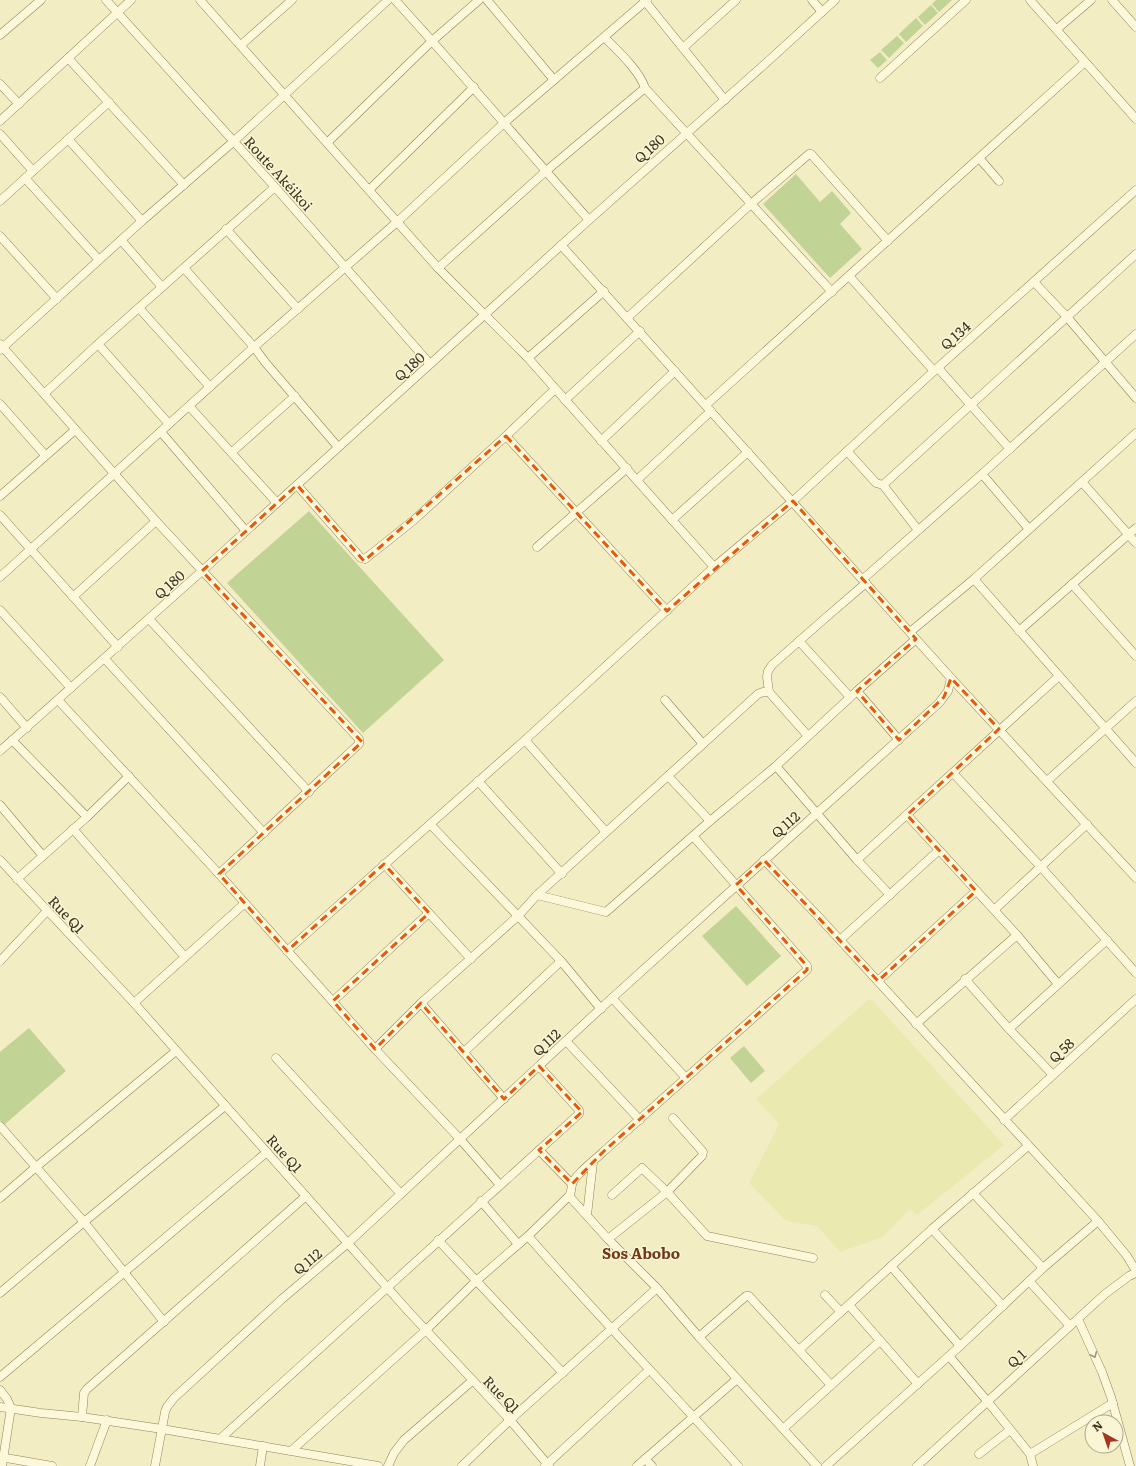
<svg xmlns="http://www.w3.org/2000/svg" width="1136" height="1466" font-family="Literata,serif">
  <rect width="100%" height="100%" fill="#f3edc4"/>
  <path fill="#eaeab0" d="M868 1000H872L1004 1145 917 1215 910 1209 883 1237 840 1252 817 1226 786 1221 749 1183 779 1124 756 1099Z"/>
  <g fill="#c2d396">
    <path d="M936 0H952L939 12 932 4Z"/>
    <path d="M931 5 938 13 925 25 918 17Z"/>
    <path d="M916 18 923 26 906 42 899 34Z"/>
    <path d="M897 36 904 43 889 58 881 50Z"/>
    <path d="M880 52 887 60 878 68 870 60Z"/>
    <path d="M796 174 820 202 832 191 851 213 840 224 862 249 830 278 763 204Z"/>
    <path d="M309 511 444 660 363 733 227 583Z"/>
    <path d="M736 906 781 956 747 986 702 936Z"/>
    <path d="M29 1028 66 1071 4 1125 0 1120V1052Z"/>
    <path d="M744 1046 765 1071 751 1083 730 1058Z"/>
  </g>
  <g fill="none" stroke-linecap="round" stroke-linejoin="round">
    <defs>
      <g id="minor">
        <path d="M106 0 275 187 430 364"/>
        <path d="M200 0 438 268 528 358 714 567"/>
        <path d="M395 0C461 72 524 147 589 220"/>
        <path d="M487 0 554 80"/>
        <path d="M644 0 725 100"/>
        <path d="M812 0 822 12"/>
        <path d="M1030 0 1136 119"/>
        <path d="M1112 0 1136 27"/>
        <path d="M1057 29 1091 0"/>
        <path d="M0 35 41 0"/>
        <path d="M605 38C618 51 639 70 645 88L832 292"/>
        <path d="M241 45 292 0"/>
        <path d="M683 48 736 0"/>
        <path d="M68 58 184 185"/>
        <path d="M880 78 966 0"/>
        <path d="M0 84 19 104"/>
        <path d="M0 121 131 0"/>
        <path d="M0 134 33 171"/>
        <path d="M68 139 142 221"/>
        <path d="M328 142 432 41 479 0"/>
        <path d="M980 159 999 181"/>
        <path d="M25 178 99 260"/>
        <path d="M369 190 474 87"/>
        <path d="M0 201 109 102"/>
        <path d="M226 229 298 309"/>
        <path d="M0 236 57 299"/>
        <path d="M121 240 162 287"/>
        <path d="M561 245 951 678 1136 878"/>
        <path d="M184 268 254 347 265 362 338 447"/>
        <path d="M438 268 546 171 645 88"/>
        <path d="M849 276 934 371"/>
        <path d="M1034 282 1067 317 1136 398"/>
        <path d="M139 308 210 387"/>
        <path d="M627 318 752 203 809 154H811L888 241"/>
        <path d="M0 344 156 521 359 739V744L219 874"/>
        <path d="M98 344 169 424"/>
        <path d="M0 350 142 221 233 142 388 0"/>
        <path d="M528 358 604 291"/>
        <path d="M938 368 1010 449"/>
        <path d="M45 393 98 344 275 187"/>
        <path d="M565 400 640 331"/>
        <path d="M0 404 45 455"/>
        <path d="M706 405 1085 62"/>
        <path d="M189 406 277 503"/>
        <path d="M161 432 246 531"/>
        <path d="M506 436 667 611"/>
        <path d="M601 441 675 371"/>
        <path d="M847 451 876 483 883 485 918 530"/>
        <path d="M232 452 295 396"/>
        <path d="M982 474 1029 529"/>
        <path d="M637 480 711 411"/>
        <path d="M1082 482 1136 543"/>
        <path d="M297 485 361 558 365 559 414 520 506 436 555 389"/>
        <path d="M883 485 1136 254"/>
        <path d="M0 496 75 430"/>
        <path d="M0 515 118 647"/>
        <path d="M672 520 748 452"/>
        <path d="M537 547 627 468"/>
        <path d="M0 577 254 347 397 222 504 123 647 0"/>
        <path d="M863 579 982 474 1136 334"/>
        <path d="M974 579 1136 763"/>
        <path d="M1072 584 1136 656"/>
        <path d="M73 597 156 521"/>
        <path d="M0 610 71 688"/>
        <path d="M149 619 309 792"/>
        <path d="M1019 631 1136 528"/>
        <path d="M910 632 974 579 1136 433"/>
        <path d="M799 641 850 697"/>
        <path d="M105 659 264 833"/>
        <path d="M857 691 899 740"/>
        <path d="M0 697 27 728"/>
        <path d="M58 700 219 874 375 1049 460 1139 500 1185"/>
        <path d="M665 700 703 744"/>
        <path d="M808 736 769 692 767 677 768 671 772 665 823 620 866 583"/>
        <path d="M12 740 87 817"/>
        <path d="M525 740 606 832"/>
        <path d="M0 751 202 571 589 220 766 63 835 0"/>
        <path d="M776 766 857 860 890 895"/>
        <path d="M953 773 1041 867 1136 973"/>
        <path d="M668 776 710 821"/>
        <path d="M478 781 562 874"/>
        <path d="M1047 781 1136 701"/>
        <path d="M0 805 43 856"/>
        <path d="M907 815 1017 935 1058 984"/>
        <path d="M430 824 561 961 601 1009"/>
        <path d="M73 829 185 957"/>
        <path d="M0 860 134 1003 409 1312 510 1420 549 1466"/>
        <path d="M764 860 817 915 1098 1221 1127 1256 1136 1271"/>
        <path d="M857 860 1059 676"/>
        <path d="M384 864 471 959"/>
        <path d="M17 879 87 817 129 776"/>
        <path d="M537 895 606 912 710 821 776 766 857 691 916 639"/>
        <path d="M994 910 1087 824"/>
        <path d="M840 940 939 850"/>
        <path d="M287 951 525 740 714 567 793 501 934 371 1136 190"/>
        <path d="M0 961 47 911"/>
        <path d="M965 979 1009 1029 1053 1075"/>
        <path d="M878 981 976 891"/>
        <path d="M612 998 686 1078"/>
        <path d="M333 1001 429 913"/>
        <path d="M134 1003 245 903"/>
        <path d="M421 1003 504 1099"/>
        <path d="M916 1024 1017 935"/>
        <path d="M1009 1029 1107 940"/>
        <path d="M566 1041 640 1120"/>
        <path d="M375 1049 421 1003 518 916 537 895 758 694 763 692H769"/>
        <path d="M464 1052 561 961"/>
        <path d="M276 1058 401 1194"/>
        <path d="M1004 1120 1136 999"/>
        <path d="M0 1126 84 1222 164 1322"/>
        <path d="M539 1150 572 1184"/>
        <path d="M973 1193 1043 1268"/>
        <path d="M612 1195 642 1168 667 1192 707 1236 813 1258"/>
        <path d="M569 1196 608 1239 657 1288 699 1337 817 1466"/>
        <path d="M0 1198 36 1167 176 1051"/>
        <path d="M481 1201 518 1244"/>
        <path d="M587 1215 593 1162"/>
        <path d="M932 1229 1003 1306"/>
        <path d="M528 1236C596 1314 669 1389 738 1466"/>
        <path d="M608 1239 667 1192 702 1156 703 1152 673 1118"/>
        <path d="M438 1240 563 1373"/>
        <path d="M891 1266 960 1346"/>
        <path d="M1029 1281 1070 1326"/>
        <path d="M0 1293 84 1222 225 1106"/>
        <path d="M825 1295 841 1312"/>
        <path d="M849 1305 918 1384"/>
        <path d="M1078 1319 1102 1372 1111 1397 1130 1466"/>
        <path d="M699 1337 746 1296H749L831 1385"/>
        <path d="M799 1350 932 1229 1028 1146"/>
        <path d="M949 1356 988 1402 1030 1454 1033 1466"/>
        <path d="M0 1377 267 1152"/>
        <path d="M0 1390 7 1399 11 1408 2 1466"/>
        <path d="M0 1407 41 1413 82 1417 162 1429 378 1466"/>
        <path d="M82 1417 84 1393 87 1389 306 1196"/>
        <path d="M784 1428 880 1341"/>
        <path d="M220 1439C340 1331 459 1222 579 1114V1110L539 1066"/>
        <path d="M291 1451 426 1330 476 1281 528 1236 569 1196C572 1192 571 1189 572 1184 574 1176 596 1159 603 1152L807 970V966L693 836"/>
        <path d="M979 1454 1010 1430"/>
        <path d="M1030 1454 1113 1403"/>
        <path d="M0 1457 52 1466"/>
        <path d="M645 1459 652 1466"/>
        <path d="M90 1466 107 1420"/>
        <path d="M155 1466 165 1412 167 1407 174 1398 282 1299 348 1243 612 998 939 703 948 691 951 678"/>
        <path d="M260 1466 263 1446"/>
        <path d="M388 1466 394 1453 404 1440 472 1381"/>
        <path d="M462 1466 510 1420 657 1288"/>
        <path d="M545 1466 649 1370"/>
        <path d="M637 1466 737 1379"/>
        <path d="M826 1466 960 1346 1043 1268 1098 1221"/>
        <path d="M917 1466 1105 1294 1129 1276 1136 1273"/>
      </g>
    </defs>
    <use href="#minor" stroke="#918058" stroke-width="9"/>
    <use href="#minor" stroke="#fdf8d9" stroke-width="8"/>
  </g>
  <defs><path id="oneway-chevron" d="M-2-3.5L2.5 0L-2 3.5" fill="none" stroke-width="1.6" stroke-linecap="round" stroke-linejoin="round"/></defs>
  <use stroke="#9e967b" href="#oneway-chevron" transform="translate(1094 1355) rotate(66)"/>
  <path fill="none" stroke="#e8590c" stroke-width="3" stroke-dasharray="8 5" stroke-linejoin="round" d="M506 436 667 611 793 501 916 639 857 691 899 740 944 697 951 678 999 729 907 815 976 891 878 981 764 860 736 885 807 966V970L603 1152 572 1184 539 1150 582 1112 539 1066 504 1099 421 1003 375 1049 333 1001 429 913 384 864 287 951 219 874 362 742 202 571 297 485 364 561Z"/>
  <g text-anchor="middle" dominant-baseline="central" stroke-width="3" stroke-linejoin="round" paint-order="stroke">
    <g font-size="14" fill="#3f331d" stroke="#faf5d5">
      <text transform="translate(649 148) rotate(-42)">Q 180</text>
      <text transform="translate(279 173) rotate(48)">Route Akéikoi</text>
      <text transform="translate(955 335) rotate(-42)">Q 134</text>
      <text transform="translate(409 366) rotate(-42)">Q 180</text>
      <text transform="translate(169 584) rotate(-42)">Q 180</text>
      <text transform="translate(785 824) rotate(-41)">Q 112</text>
      <text transform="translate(67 914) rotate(47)">Rue Q1</text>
      <text transform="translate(546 1042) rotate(-43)">Q 112</text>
      <text transform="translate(1061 1050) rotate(-43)">Q 58</text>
      <text transform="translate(285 1153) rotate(48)">Rue Q1</text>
      <text transform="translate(307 1261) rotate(-40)">Q 112</text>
      <text transform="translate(1016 1358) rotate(-43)">Q 1</text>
      <text transform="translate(502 1394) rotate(46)">Rue Q1</text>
    </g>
    <g font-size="15" font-weight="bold" fill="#713917" stroke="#faf5d5">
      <text x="641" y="1252">Sos Abobo</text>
    </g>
  </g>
  <g transform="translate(1104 1434) rotate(320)"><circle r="19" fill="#faf5d5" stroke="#afa78b"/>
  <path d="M0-3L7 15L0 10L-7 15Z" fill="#a83520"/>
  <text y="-6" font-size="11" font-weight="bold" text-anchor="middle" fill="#3f331d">N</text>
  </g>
</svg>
